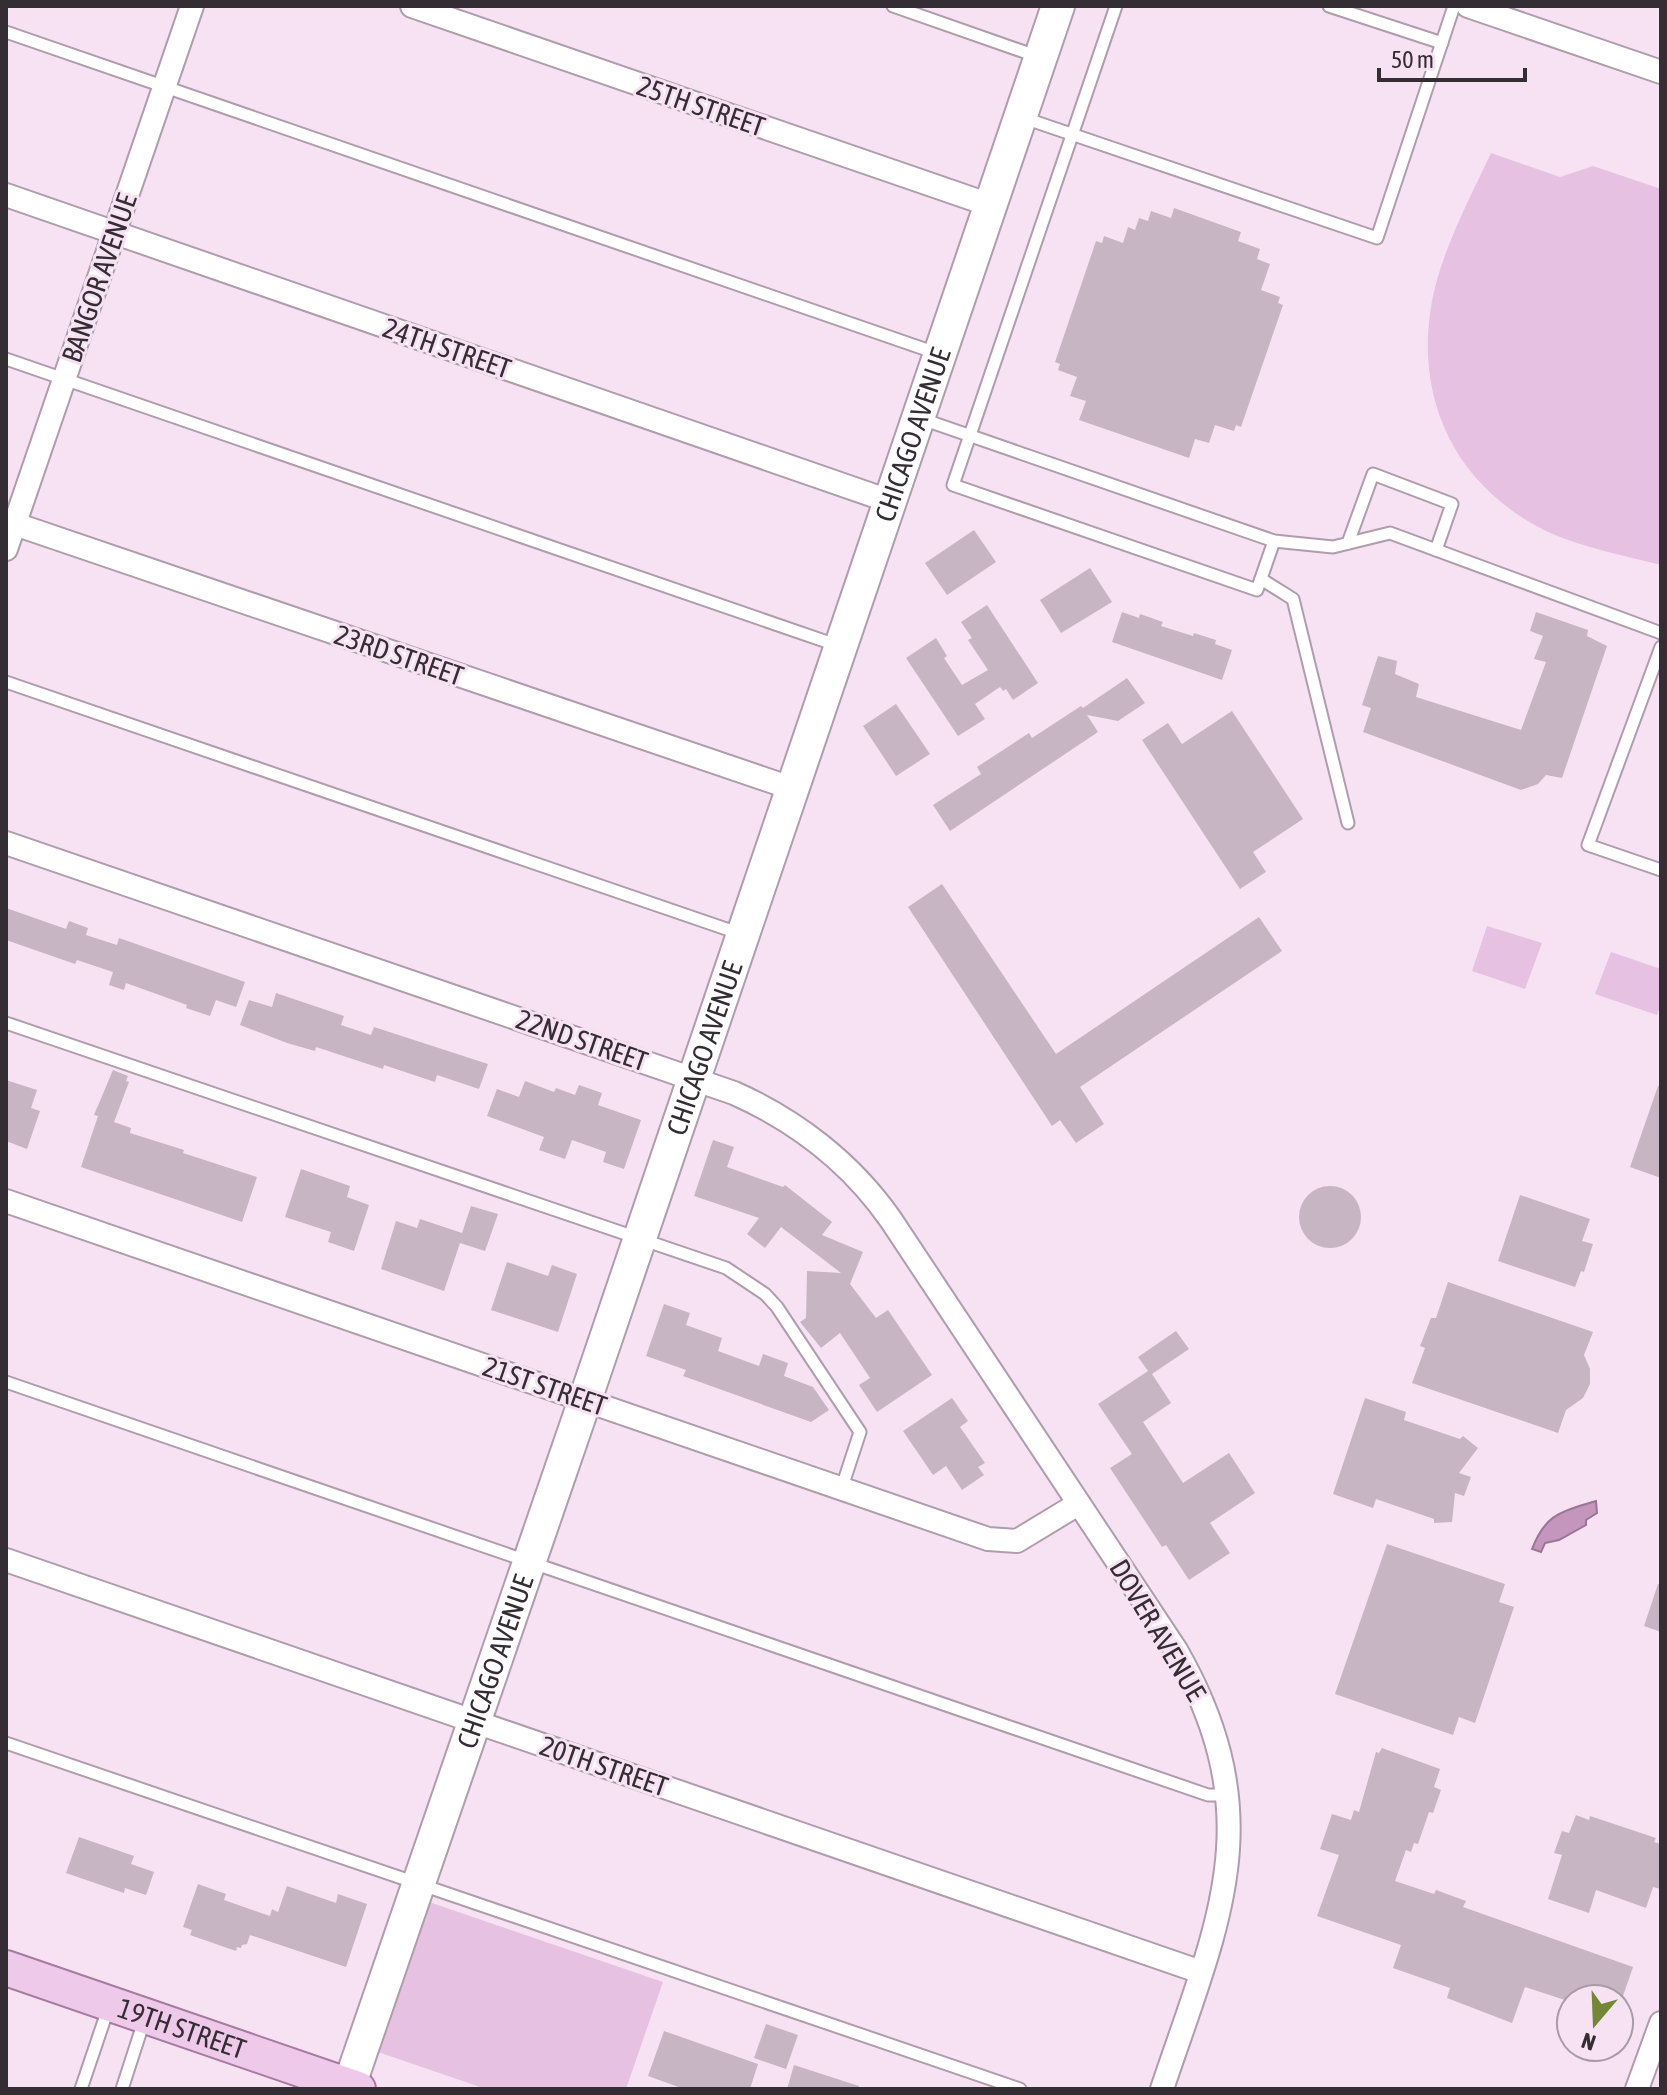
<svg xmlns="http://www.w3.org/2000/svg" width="1667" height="2095" font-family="'Asap Condensed',sans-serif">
  <rect width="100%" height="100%" fill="#f6e2f3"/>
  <g fill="#e7c1e1">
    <path d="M1491 153 1560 177 1593 166 1661 189V565C1625 556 1577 546 1544 530 1455 485 1414 399 1432 301 1441 252 1470 198 1491 153Z"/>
    <path d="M1487 926 1542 943 1525 989 1472 971Z"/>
    <path d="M1611 952 1661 969V1003L1657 1015 1595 994Z"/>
    <path d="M429 1902 663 1982 626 2089H486L378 2052Z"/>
  </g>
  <path fill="#c495bd" stroke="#997694" stroke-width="2" d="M1596 1501 1597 1513 1586 1520V1525L1559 1540 1545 1543 1541 1552 1532 1549C1546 1513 1561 1512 1596 1501Z"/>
  <g fill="#c8b5c4">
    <path d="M1174 208 1241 232 1238 241 1260 249 1257 259 1270 264 1261 290 1280 297 1278 303 1283 305 1241 427 1236 425 1234 431 1215 425 1209 443 1195 439 1189 458 1079 420 1086 401 1070 396 1077 377 1058 370 1060 364 1055 362 1096 241 1102 243 1104 236 1123 243 1128 227 1135 230 1139 218 1148 221 1151 211 1171 218Z"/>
    <path d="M974 530 996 562 947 595 925 563Z"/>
    <path d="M1090 568 1112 602 1061 633 1040 600Z"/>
    <path d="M987 605 1038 683 1013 700 1006 689 1003 691 1000 687 975 704 985 719 958 736 906 658 936 638 947 656 944 658 962 685 988 670 968 640 972 638 961 622Z"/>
    <path d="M1122 612 1139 618 1140 614 1163 622 1161 626 1193 636 1194 633 1216 640 1215 644 1232 650 1222 680 1112 642Z"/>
    <path d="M1536 612 1588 630 1587 636 1607 646 1562 778 1546 775 1538 784 1521 790 1363 732 1371 708 1362 705 1378 656 1397 661 1395 674 1419 684 1416 697 1521 730 1546 662 1534 659 1543 636 1530 631Z"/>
    <path d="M1127 678 1145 703 1118 721 1087 715 1098 732 950 831 933 805 981 774 977 767 1029 733 1032 738 1081 706 1083 708Z"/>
    <path d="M896 704 930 754 896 776 863 726Z"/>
    <path d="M1232 711 1303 819 1253 852 1266 872 1240 889 1142 740 1168 723 1182 744Z"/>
    <path d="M942 884 1056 1054 1259 917 1282 951 1080 1087 1104 1124 1076 1143 1060 1120 1052 1126 908 907Z"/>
    <path d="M6 908 66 929 69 921 88 928 86 935 117 945 119 938 245 982 236 1007 216 1000 210 1016 186 1008 187 1005 126 983 124 990 109 985 113 972 77 960 75 964 6 940Z"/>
    <path d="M276 993 344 1016 341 1025 371 1035 374 1027 488 1064 479 1089 437 1075 435 1082 384 1065 383 1069 316 1047 315 1051 287 1043 240 1025 249 1000 272 1007Z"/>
    <path d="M113 1070 128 1076 126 1081 129 1082 114 1122 131 1128 130 1133 184 1150 183 1153 257 1177 242 1222 81 1167 98 1116 94 1115Z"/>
    <path d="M6 1080 37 1090 31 1108 40 1111 27 1149 6 1141Z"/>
    <path d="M525 1081 554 1092 556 1088 575 1095 579 1085 602 1093 598 1105 641 1120 624 1169 603 1162 606 1152 572 1140 565 1159 539 1150 544 1137 487 1116 497 1089 519 1097Z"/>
    <path d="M1658 1086H1661V1178L1630 1167Z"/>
    <path d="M713 1140 734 1147 727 1167 783 1187 785 1185 832 1222 822 1235 863 1252 850 1284 876 1318 888 1310 932 1375 877 1412 859 1385 870 1378 840 1333 821 1348 800 1322 806 1318 807 1271 841 1273 781 1227 765 1248 747 1234 759 1218 694 1196Z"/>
    <path d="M301 1169 350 1186 347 1197 369 1205 354 1251 328 1242 331 1232 285 1217Z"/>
    <circle cx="1330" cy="1217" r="31"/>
    <path d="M1520 1195 1590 1219 1582 1241 1593 1244 1584 1272 1581 1271 1575 1287 1498 1261Z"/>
    <path d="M471 1206 498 1214 485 1251 460 1243 444 1291 381 1269 396 1221 417 1228 420 1219 462 1233Z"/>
    <path d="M507 1262 548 1276 552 1265 577 1274 558 1332 491 1310Z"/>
    <path d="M1448 1282 1593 1332 1584 1355 1590 1369V1384L1583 1398 1566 1410 1558 1433 1412 1383 1425 1348 1420 1346 1431 1318H1436Z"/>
    <path d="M664 1304 690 1313 686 1325 722 1338 718 1351 759 1366 763 1354 788 1363 784 1376 813 1387 829 1410 811 1422 683 1376 686 1370 646 1356Z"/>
    <path d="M1176 1331 1189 1349 1152 1374 1171 1403 1143 1422 1183 1483 1229 1453 1255 1493 1210 1523 1230 1553 1189 1580 1166 1545 1162 1547 1110 1468 1132 1454 1098 1404 1148 1371 1138 1357Z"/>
    <path d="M952 1398 968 1421 960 1427 985 1463 978 1467 984 1475 962 1490 946 1466 933 1475 903 1431Z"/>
    <path d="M1365 1398 1406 1412 1404 1420 1460 1439 1463 1436 1478 1448 1459 1473 1471 1477 1464 1496 1455 1493 1452 1522 1434 1523V1519L1376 1499 1373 1508 1333 1494Z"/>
    <path d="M1387 1544 1505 1584 1499 1602 1514 1607 1475 1723 1459 1717 1453 1735 1335 1694Z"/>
    <path d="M1658 1584H1661V1632L1644 1626Z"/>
    <path d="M1382 1748 1440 1769 1434 1787 1441 1790 1433 1813 1429 1812 1418 1844 1414 1843 1411 1852 1406 1850 1395 1881 1434 1894 1436 1890 1466 1901 1463 1907 1633 1967 1622 1999H1571V2002L1525 1987 1512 2023 1447 1998 1450 1988 1393 1968 1401 1945 1317 1916 1339 1855 1320 1849 1332 1814 1351 1820 1354 1810 1359 1812 1376 1752 1379 1753Z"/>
    <path d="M1576 1815 1589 1820 1590 1816 1656 1838 1654 1842 1661 1844V1889L1653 1887 1646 1908 1596 1890 1589 1913 1548 1899 1562 1855 1554 1853 1562 1831 1569 1833Z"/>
    <path d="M79 1837 134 1856 131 1864 154 1872 146 1895 125 1888 124 1893 66 1873Z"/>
    <path d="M198 1884 226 1894 224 1900 270 1916 272 1909 278 1912 287 1886 336 1903 338 1894 367 1904 346 1967 250 1935 247 1944 242 1945 241 1948 237 1947 236 1951 190 1935 192 1930 183 1927Z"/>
    <path d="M766 2024 798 2035 786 2069 754 2058Z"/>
    <path d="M664 2031 758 2064 750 2089H684L648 2076Z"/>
    <path d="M794 2065 859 2086V2089H787Z"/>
  </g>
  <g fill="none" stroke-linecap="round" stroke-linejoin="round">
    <defs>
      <g id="lane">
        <path d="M893 6 1036 56"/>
        <path d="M1116 6 953 485 1257 590 1274 541"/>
        <path d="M1329 6 1442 43"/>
        <path d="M6 32 939 354"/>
        <path d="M1024 118 1377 238 1454 6"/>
        <path d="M6 359 839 646"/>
        <path d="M922 419 1274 541 1333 547 1390 533 1661 633"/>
        <path d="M1348 543 1373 474 1452 504 1436 550"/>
        <path d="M1261 579 1293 599 1348 823"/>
        <path d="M1661 647 1588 845 1661 870"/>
        <path d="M6 682 741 934"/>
        <path d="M6 1023 726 1268 765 1294 777 1307 860 1432 841 1490"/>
        <path d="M6 1382 1208 1795H1227"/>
        <path d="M6 1743 1020 2089"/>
        <path d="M81 2089 109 2006"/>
        <path d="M122 2089 144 2021"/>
      </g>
      <g id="street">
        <path d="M412 6 990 205"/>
        <path d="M1468 6 1661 72"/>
        <path d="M6 195 889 501"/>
        <path d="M6 521 791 788"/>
        <path d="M6 549 192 6"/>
        <path d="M6 843 734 1093C797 1121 852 1164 891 1220L1176 1650C1272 1818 1218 1922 1162 2089"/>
        <path d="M6 1201 988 1539 1017 1541 1078 1504"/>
        <path d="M6 1560 1201 1972"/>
        <path d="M1637 2089 1661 2023"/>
      </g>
      <g id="secondary">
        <path id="s1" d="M348 2089 585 1400 1058 6"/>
      </g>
      <g id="primary">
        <path id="s2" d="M6 1968 358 2089"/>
      </g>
    </defs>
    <use href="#lane" stroke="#af9cac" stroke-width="15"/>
    <use href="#street" stroke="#af9cac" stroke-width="26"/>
    <use href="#secondary" stroke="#af9cac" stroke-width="36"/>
    <use href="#primary" stroke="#a67ba0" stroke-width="38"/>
    <use href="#lane" stroke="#fff" stroke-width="11"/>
    <use href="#street" stroke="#fff" stroke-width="22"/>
    <use href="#secondary" stroke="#fff" stroke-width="32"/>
    <use href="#primary" stroke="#eec9e9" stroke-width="34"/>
  </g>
  <g text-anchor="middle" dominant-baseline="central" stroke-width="6" stroke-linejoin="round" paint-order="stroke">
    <g font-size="28" fill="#352d34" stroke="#f6e2f3">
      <text transform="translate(701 106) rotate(19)">25TH STREET</text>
      <text transform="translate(99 278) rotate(-71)">BANGOR AVENUE</text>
      <text transform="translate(447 348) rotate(19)">24TH STREET</text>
      <text stroke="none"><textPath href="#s1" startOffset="1748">CHICAGO AVENUE</textPath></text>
      <text transform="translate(399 655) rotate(19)">23RD STREET</text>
      <text transform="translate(582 1040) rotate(19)">22ND STREET</text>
      <text stroke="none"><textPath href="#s1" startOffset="1100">CHICAGO AVENUE</textPath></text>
      <text transform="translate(545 1386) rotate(19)">21ST STREET</text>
      <text transform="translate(1158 1630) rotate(59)">DOVER AVENUE</text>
      <text stroke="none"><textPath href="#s1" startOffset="452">CHICAGO AVENUE</textPath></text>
      <text transform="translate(604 1766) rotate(19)">20TH STREET</text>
      <text stroke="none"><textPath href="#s2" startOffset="186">19TH STREET</textPath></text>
    </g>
  </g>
  <rect width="1667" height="2095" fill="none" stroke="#352d34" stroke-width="16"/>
  <g transform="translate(1595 2023) rotate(199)"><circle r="38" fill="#f6e2f3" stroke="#a99aa7" stroke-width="2"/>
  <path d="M0-6L14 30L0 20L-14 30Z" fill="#738737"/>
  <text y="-12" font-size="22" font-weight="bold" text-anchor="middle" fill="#352d34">N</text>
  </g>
  <path d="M1379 68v12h146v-12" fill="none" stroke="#352d34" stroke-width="4"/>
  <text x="1391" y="68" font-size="24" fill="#352d34" stroke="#f6e2f3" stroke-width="6" paint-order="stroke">50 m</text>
</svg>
